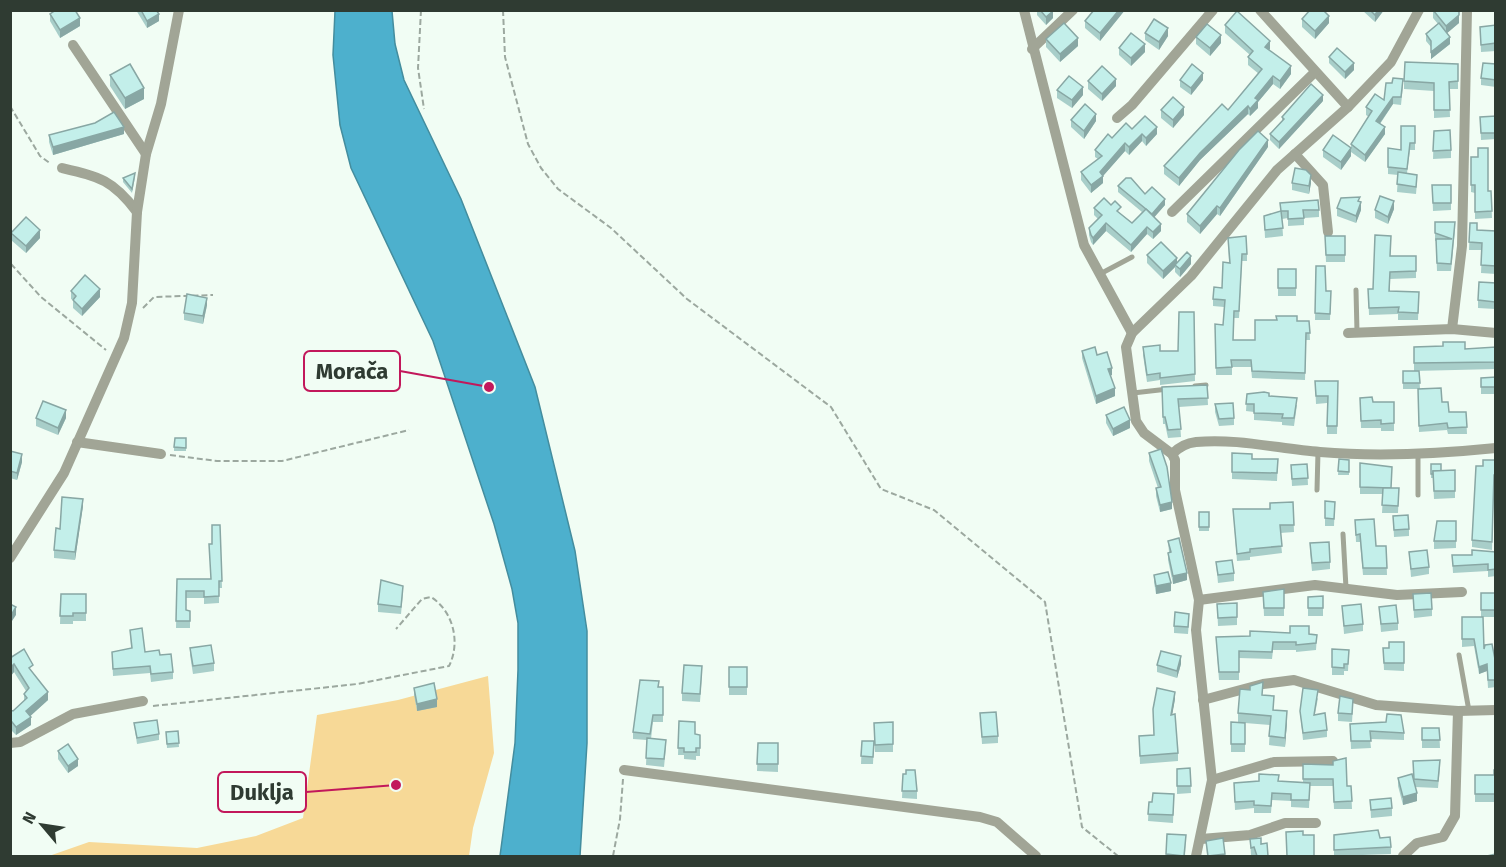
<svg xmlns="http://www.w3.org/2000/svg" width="1506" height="867" font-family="'Fira Sans',sans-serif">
  <rect width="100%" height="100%" fill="#f1fdf4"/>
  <path fill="#f7d997" d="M488 676 494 753 473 828 469 856H49L89 842 197 848 256 836 303 818 317 715 398 700Z"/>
  <path fill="#4db0cd" stroke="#448d9e" stroke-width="1.5" d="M335 11H392L395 44 404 80 461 199 535 387 575 551 587 631V743L580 856H500L515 743 518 670V623L512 589 494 524 433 341 351 168 340 125 333 55Z"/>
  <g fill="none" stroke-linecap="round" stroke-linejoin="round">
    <g stroke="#9ca89f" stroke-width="2" stroke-dasharray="6 3" stroke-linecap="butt">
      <path d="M421 10 418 68 424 109"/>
      <path d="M503 10 505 57 528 144 541 168 558 189 611 228 687 299 831 407 881 489 934 510 1045 602 1082 827 1118 856"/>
      <path d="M10 106 40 156 51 164"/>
      <path d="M11 264 41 297 106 350"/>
      <path d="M143 308 154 297 213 295"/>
      <path d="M170 455 217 461H282L409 430"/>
      <path d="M153 706 357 684 449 666C461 642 453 611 431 597L422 599 396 629"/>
      <path d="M613 856 620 819 623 779"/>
    </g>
    <g stroke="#a1a596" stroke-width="5">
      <path d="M1100 274 1132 257"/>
      <path d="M1356 290 1357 332"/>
      <path d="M1195 386 1206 385"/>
      <path d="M1133 393 1168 389"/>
      <path d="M1317 490 1318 452"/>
      <path d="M1418 495V455"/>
      <path d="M1343 534 1346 588"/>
      <path d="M1459 655 1469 711"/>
    </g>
    <g stroke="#a1a596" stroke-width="10">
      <path d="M1024 10 1084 245 1132 333"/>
      <path d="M1260 10 1348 107"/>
      <path d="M73 45 146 154"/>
      <path d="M1032 49 1073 10"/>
      <path d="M1117 118 1132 105 1213 10"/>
      <path d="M1295 154 1323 185 1328 232"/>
      <path d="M62 168C100 177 113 180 137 212"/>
      <path d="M1172 212 1315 72"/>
      <path d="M1452 329 1462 246 1467 10"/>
      <path d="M1348 333 1452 329 1496 333"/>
      <path d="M77 442 161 454"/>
      <path d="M1172 454C1179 447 1186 443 1196 442 1237 438 1280 449 1320 452 1379 457 1437 454 1496 448"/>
      <path d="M10 558 64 473 124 338 132 303 137 212 146 154 161 104 179 10"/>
      <path d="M1199 600 1315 585 1397 595 1462 592"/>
      <path d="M1203 700 1263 684 1294 680 1376 705 1458 711 1496 710"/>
      <path d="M10 743 20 742 73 714 143 701"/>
      <path d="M624 770 980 817 997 822 1036 856"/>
      <path d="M1212 780 1274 762 1333 761"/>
      <path d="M1201 839 1250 835 1285 823H1316"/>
      <path d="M1196 856 1212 780 1196 630 1199 600 1175 490V460L1172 454 1144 433 1136 421 1126 347 1132 333 1191 276 1277 170 1348 107 1391 62 1419 10"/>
      <path d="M1403 856 1417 843 1443 837 1455 816 1458 711"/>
    </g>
  </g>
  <g fill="#a8cec9">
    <path d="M136 10H156L159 21 147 28Z"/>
    <path d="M1037 10H1053V18L1046 25 1037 15Z"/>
    <path d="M1094 10H1125L1100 41 1085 28V21Z"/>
    <path d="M1362 10H1384L1375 22Z"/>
    <path d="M1433 10H1459V23L1447 33 1450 44 1431 59V47L1426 41V34L1438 24 1433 18Z"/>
    <path d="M50 14 80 26 60 38 50 21Z"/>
    <path d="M1302 19 1329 23 1315 39 1302 27Z"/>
    <path d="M1225 25 1270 49 1269 50 1291 74 1280 89 1273 84 1258 102V108L1250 116 1248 114 1200 160 1179 186 1164 174V166L1228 110 1259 74 1248 65V57L1250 55 1225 33Z"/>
    <path d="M1496 25V51L1481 52 1480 27Z"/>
    <path d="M1145 33 1168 36 1159 50 1145 40Z"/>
    <path d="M1196 37 1221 43 1210 56 1196 44Z"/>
    <path d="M1046 39 1078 46 1060 62 1046 47Z"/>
    <path d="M1119 48 1145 52 1131 66 1119 55Z"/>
    <path d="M1329 57 1354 70 1345 79 1329 63Z"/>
    <path d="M1458 64V89H1449L1450 117 1434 118V91L1404 89V81Z"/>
    <path d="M1496 64V87L1481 85V78Z"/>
    <path d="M110 75 144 99 125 109 110 86Z"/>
    <path d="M1180 80H1203L1191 95 1180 87Z"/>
    <path d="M1088 81 1116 86 1102 101 1088 89Z"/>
    <path d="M1403 86 1401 105 1393 104 1380 124 1385 134 1365 162 1351 152V156L1341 170 1323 157V150L1351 148V144L1369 117 1366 115V107L1384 100Z"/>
    <path d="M1057 90 1083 95 1072 108 1057 98Z"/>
    <path d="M1323 101 1279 149 1270 140V134L1282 121V117Z"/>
    <path d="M1161 110 1184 115 1173 128 1161 118Z"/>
    <path d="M1496 116V139L1481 140 1480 117Z"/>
    <path d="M1071 120 1096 121 1084 139 1071 127Z"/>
    <path d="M1415 126V150H1410L1407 173 1417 182 1416 194 1397 192 1398 175 1388 174V148L1401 150Z"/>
    <path d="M1132 129 1157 134 1146 146 1142 141 1129 155 1125 151 1103 176V183L1091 193 1081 180V172L1098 159 1095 157V150L1112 138Z"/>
    <path d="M1434 131 1451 150V158L1433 159Z"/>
    <path d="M124 134 53 155 49 142V135Z"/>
    <path d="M1268 147 1220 216 1217 214 1200 234 1187 222V214Z"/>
    <path d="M1471 157 1488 191H1491L1492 218 1475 219V193L1471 192Z"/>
    <path d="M135 177 132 193 123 182V178Z"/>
    <path d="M1292 183H1311L1309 194 1292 190Z"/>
    <path d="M1432 185H1451V210L1433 211Z"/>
    <path d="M1118 186 1145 194 1165 205 1154 217 1161 231 1153 239 1147 234 1131 252 1106 231 1093 245 1091 242 1089 235V228L1098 219 1094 215V208L1121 214 1132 223 1142 212 1118 192Z"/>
    <path d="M1360 202 1361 210 1356 223 1337 216V208Z"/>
    <path d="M1394 209 1388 224 1375 218V210Z"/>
    <path d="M1319 210V217L1304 218V225L1288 226V218L1282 219 1283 236 1265 238 1264 216 1280 211Z"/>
    <path d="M1435 222 1455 230 1451 271H1437L1436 241H1435Z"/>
    <path d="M1470 223 1477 230 1496 231V274L1481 273 1482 250H1469Z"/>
    <path d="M11 233 40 238 26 253 11 240Z"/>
    <path d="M1325 236H1345V262H1326Z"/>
    <path d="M1228 238 1247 254V261H1242L1239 318H1234L1233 340H1255L1297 321H1309L1310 340H1306L1305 380 1252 378 1251 367H1232V375H1216L1215 324 1223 325 1224 307 1213 306V299L1222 288 1229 263Z"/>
    <path d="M1391 243 1390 256H1416V278L1390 279V291L1419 292 1418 320H1398V314L1369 315 1368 289H1373Z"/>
    <path d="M1147 255 1177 263 1191 264 1180 277 1175 272V267L1163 279 1147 263Z"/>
    <path d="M1316 266 1326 291H1331L1330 320H1315Z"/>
    <rect x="1278" y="269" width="18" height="27"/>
    <path d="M1496 283 1495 309 1478 308V300Z"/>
    <path d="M71 291 100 297 82 316 73 308V300L71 299Z"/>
    <path d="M207 305 203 324 184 320V313Z"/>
    <path d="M1194 312 1195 381 1160 385V380L1147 382 1143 355V347L1160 351H1178Z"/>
    <path d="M1443 346 1465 349 1496 347V369L1414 371V347Z"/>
    <path d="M1082 351 1097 355 1112 375 1110 376 1115 396 1096 404 1082 358Z"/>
    <path d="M1403 371H1419L1420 389H1403Z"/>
    <path d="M1496 377V394H1481V378Z"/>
    <path d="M1315 381H1338L1337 434H1327V403L1316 404Z"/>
    <path d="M1207 385 1208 405 1179 407 1181 437 1168 438 1165 424H1163L1162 387Z"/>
    <path d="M1418 389 1442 402 1449 412H1466L1467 434H1448L1447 430 1419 432Z"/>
    <path d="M1247 394 1269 396 1297 405 1294 426 1282 425V422L1254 420V412L1246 411Z"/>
    <path d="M1360 398 1373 402H1394V431H1381V428H1361Z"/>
    <path d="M1215 404 1234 418V425L1219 426 1215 412Z"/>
    <path d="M1106 415 1130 428 1113 436 1106 423Z"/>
    <path d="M36 418H66L58 435 36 426Z"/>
    <path d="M186 438V451H174V447Z"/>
    <path d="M10 451 22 462 17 480 10 478Z"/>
    <path d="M1149 453 1172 509 1160 512 1156 496V488H1158L1149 461Z"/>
    <path d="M1232 453 1252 459H1278L1277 481 1232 479Z"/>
    <path d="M1339 459 1349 460V475H1338Z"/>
    <path d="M1496 460V483H1494L1492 550 1472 547V540L1483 466Z"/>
    <path d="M1360 463 1392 488H1399L1398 513H1382L1383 494H1360Z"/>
    <path d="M1307 464 1308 485 1292 486 1291 465Z"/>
    <path d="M1431 464 1441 471 1455 470V498L1434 499 1433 478H1431Z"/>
    <path d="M1325 501 1335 502 1334 526H1325Z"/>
    <path d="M1293 502 1294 532 1280 533 1282 553 1250 557V560L1237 561 1233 509H1270Z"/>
    <path d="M83 506 75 560 54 558V550L60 529Z"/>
    <rect x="1199" y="512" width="10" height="19"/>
    <path d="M1393 516 1409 529V536L1394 537Z"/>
    <path d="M1355 520 1376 546H1386L1387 575H1363L1360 542H1356Z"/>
    <path d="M1456 521V548L1434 549V541Z"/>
    <path d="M220 525 222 588H219V603L204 604V598H186V610L190 611V628H176L177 579H211L209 544H212Z"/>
    <path d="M1168 541 1187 580 1173 584 1168 560V553L1169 552Z"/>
    <path d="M1310 550 1330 562V569L1312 571Z"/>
    <path d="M1409 552 1429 567V574L1411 577Z"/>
    <path d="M1496 552V576L1488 577V571L1453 573 1452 555H1472Z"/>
    <path d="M1216 562 1234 573V581L1218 583Z"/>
    <path d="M1154 575 1171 591 1156 594 1154 582Z"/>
    <path d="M1284 589V616H1264L1263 592Z"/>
    <path d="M403 593 401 614 378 612V604Z"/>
    <path d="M1481 593H1496V617H1483L1484 649 1496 664V687L1488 688 1487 671 1479 674 1474 646 1462 647V617H1481Z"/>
    <path d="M61 594H86V621H73V624H60Z"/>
    <path d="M1413 594 1432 609V616L1414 618Z"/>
    <path d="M1323 596V616H1308V597Z"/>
    <path d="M1237 603V625L1218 626 1217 604Z"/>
    <path d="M1342 606 1363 624V631L1344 634Z"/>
    <path d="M1379 607 1398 623V630L1381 632Z"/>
    <path d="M1189 621 1188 634 1174 633V626Z"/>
    <path d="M130 630 145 652 173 672V679L151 682 150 673 113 676 112 652 131 648Z"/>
    <path d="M1309 634 1317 635 1316 650 1296 652V650H1273L1272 659 1239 658V680H1219L1216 637Z"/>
    <path d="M1404 642V671L1384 670 1383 648H1389Z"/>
    <path d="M190 648 214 663V671L193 674 190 655Z"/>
    <path d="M1332 649 1349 650 1348 671H1344V675H1332Z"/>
    <path d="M10 658 33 673 48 700 30 716 31 725 16 735 12 731 10 732V710L13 711 24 701V694L26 691 14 672 10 677Z"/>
    <path d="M1181 664 1177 678 1157 672V665Z"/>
    <rect x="729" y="667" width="18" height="28"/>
    <path d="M702 674 700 702 682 701V693Z"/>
    <path d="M659 687H663V722H653L651 739 666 747 664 767 646 765 647 740 633 739V732Z"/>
    <path d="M414 688 437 707 417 711 414 695Z"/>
    <path d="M1263 695 1274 710 1287 721 1285 747 1269 745 1270 725 1245 723V752H1231V722H1238V713Z"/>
    <path d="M1318 698 1315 714 1327 730V737L1303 740 1300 711Z"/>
    <path d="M1175 699 1172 714 1178 753V761L1140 764 1139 736 1154 735Z"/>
    <path d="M1353 706 1352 722 1338 721V713Z"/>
    <path d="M980 713 998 736V743L982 744Z"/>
    <path d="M679 721 695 734 700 735V756H696V760L684 759V755H678Z"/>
    <path d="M893 722V752H875L874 723Z"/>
    <path d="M1386 722 1404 733V740L1370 739 1371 748 1351 749 1350 724Z"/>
    <path d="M134 723 159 734V740L137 744Z"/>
    <path d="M1422 728H1439L1440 748H1422Z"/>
    <path d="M178 731 179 747 167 748 166 732Z"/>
    <path d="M862 741H874L873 764H861Z"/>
    <path d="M758 743H778V772L757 771Z"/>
    <path d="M58 751 78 766 68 773 58 759Z"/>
    <path d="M1413 761 1440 767 1438 788 1415 787 1417 801 1403 805 1398 786V778L1414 781Z"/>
    <path d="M1303 764 1347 786H1351L1352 809H1334L1333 786H1310L1309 808 1291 807V801L1272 800 1271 813H1254V808L1235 810 1234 783 1278 781 1303 782Z"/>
    <path d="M1190 768 1191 793 1177 794V769Z"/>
    <path d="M1496 770V802H1475V775H1494Z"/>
    <path d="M903 774H906L917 791V799L902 798Z"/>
    <path d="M1174 794 1173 823 1148 821 1149 802H1152Z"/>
    <path d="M1370 800 1392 808V816L1371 818Z"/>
    <path d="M1167 834 1186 835 1185 856H1166Z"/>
    <path d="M1334 835 1380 838 1391 847V854L1334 856Z"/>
    <path d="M1250 839 1261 844 1268 856H1255L1254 855H1251Z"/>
    <path d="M1206 841 1225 854V856H1207Z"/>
  </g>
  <g fill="#88a7a4">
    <path d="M1119 10H1125L1100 41V33Z"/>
    <path d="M1378 10H1384L1375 22V15Z"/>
    <path d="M1053 11V18L1046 25V17Z"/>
    <path d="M159 14V21L147 28V21Z"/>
    <path d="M1459 15V23L1446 34V26Z"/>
    <path d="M1329 16V23L1315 39V31Z"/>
    <path d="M80 18V26L60 38V30Z"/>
    <path d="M1168 28V36L1159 50V42Z"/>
    <path d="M1221 35V43L1210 56V48Z"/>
    <path d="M1450 37V44L1431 59V52Z"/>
    <path d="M1078 38V46L1060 62V54Z"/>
    <path d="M1270 41V49L1265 54V47Z"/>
    <path d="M1145 44V52L1131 66V58Z"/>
    <path d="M1354 63V70L1345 79V72Z"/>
    <path d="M1291 66V74L1280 89V81Z"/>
    <path d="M1203 73V80L1191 95V88Z"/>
    <path d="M1273 76V84L1258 102V108L1250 116V109L1255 98Z"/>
    <path d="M1116 79V86L1102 101V94Z"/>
    <path d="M1083 87V95L1072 108V100Z"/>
    <path d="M144 88V99L125 109V98Z"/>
    <path d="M1323 95V101L1279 149V142Z"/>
    <path d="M1393 97V104L1376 129V121Z"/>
    <path d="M1248 106V114L1200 160 1179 186V178L1200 153Z"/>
    <path d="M1184 107V115L1173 128V120Z"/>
    <path d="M1096 114V121L1084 139V131Z"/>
    <path d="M124 127V134L53 155V147Z"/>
    <path d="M1157 127V134L1146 146V138Z"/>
    <path d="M1385 127V134L1365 162V155Z"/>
    <path d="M1142 134V141L1129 155V147Z"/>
    <path d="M1268 140V147L1220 216V208Z"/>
    <path d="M1125 143V151L1103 176V183L1091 193V185L1100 172Z"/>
    <path d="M1351 148V156L1341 170V162Z"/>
    <path d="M1311 175V183L1309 194V186Z"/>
    <path d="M1165 199V205L1152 220V214Z"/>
    <path d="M1394 201V209L1388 224V217Z"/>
    <path d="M1361 202V210L1356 223V216Z"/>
    <path d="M1217 206V214L1200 234V226Z"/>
    <path d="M1106 223V231L1093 245V238Z"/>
    <path d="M1161 224V231L1153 239V232Z"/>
    <path d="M1147 227V234L1131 252V245Z"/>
    <path d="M40 230V238L26 253V246Z"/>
    <path d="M1191 256V264L1180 277V269Z"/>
    <path d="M1177 258V265H1175V267L1163 279V271Z"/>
    <path d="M100 289V297L82 316V309Z"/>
    <path d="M207 298V305L203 324V316Z"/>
    <path d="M1112 368V375L1108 376V369Z"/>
    <path d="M1115 388V396L1096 404V396Z"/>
    <path d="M66 410V418L58 435V428Z"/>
    <path d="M1130 420V428L1113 436V429Z"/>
    <path d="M22 454V462L17 480V473Z"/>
    <path d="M83 499V506L75 560V552Z"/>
    <path d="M1172 502V509L1160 512V505Z"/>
    <path d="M1187 573V580L1173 584V576Z"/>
    <path d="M1171 583V591L1156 594V586Z"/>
    <path d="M16 607V615L10 624V617Z"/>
    <path d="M1181 656V664L1177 678V671Z"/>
    <path d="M14 664V672L10 677V668Z"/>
    <path d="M1487 664V671L1479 674V667Z"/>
    <path d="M48 692V700L26 720V711Z"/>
    <path d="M1175 692V699L1171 722V715Z"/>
    <path d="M437 699V707L417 711V704Z"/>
    <path d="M1287 711V721L1285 747V738Z"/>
    <path d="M31 717V725L16 735V727Z"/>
    <path d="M78 759V766L68 773V766Z"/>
    <path d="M1417 793V801L1403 805V797Z"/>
  </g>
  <g fill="#c3efea" stroke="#88a7a4" stroke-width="1.5">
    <path d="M56 10H75L80 18 60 30 50 14Z"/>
    <path d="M141 10H156L159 14 147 21Z"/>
    <path d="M1040 10H1053V11L1046 17Z"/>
    <path d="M1094 10H1119L1100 33 1085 21Z"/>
    <path d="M1310 10H1323L1329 16 1315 31 1302 19Z"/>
    <path d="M1370 10H1378L1375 15Z"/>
    <path d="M1433 10H1459V15L1446 26Z"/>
    <path d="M1237 11 1270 41 1265 47 1291 66 1280 81 1273 76 1255 98 1258 100 1250 109 1248 106 1200 153 1179 178 1164 166 1222 104 1228 110 1262 69 1248 57 1253 51 1225 25Z"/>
    <path d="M1154 19 1168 28 1159 42 1145 33Z"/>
    <path d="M1064 23 1078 38 1060 54 1046 39Z"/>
    <path d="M1439 23 1450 37 1431 52V41L1426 34Z"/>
    <path d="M1207 24 1221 35 1210 48 1196 37Z"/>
    <path d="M1496 25V43L1481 45 1480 27Z"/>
    <path d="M1131 33 1145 44 1131 58 1119 48Z"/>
    <path d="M1337 48 1354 63 1345 72 1329 57Z"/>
    <path d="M1405 62 1458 64V81L1449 82 1450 110H1434V83L1404 81Z"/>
    <path d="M1483 63 1496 64V80L1481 78Z"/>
    <path d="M130 64 144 88 125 98 110 75Z"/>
    <path d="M1192 64 1203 73 1191 88 1180 80Z"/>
    <path d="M1102 66 1116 79 1102 94 1088 81Z"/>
    <path d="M1069 76 1083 87 1072 100 1057 90Z"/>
    <path d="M1393 78 1403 79 1401 97H1393L1376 121 1385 127 1365 155 1351 144 1372 111 1366 107 1375 94 1384 100 1386 83H1392Z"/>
    <path d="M1311 84 1323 95 1279 142 1270 134 1284 119 1282 117Z"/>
    <path d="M1173 97 1184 107 1173 120 1161 110Z"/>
    <path d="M1085 104 1096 114 1084 131 1071 120Z"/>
    <path d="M114 112 124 127 53 147 49 135 95 123Z"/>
    <path d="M1145 116 1157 127 1146 138 1142 134 1129 147 1125 143 1100 172 1103 176 1091 185 1081 172 1102 156 1095 150 1108 134 1112 138 1126 123 1132 129Z"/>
    <path d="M1496 116V133H1481L1480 117Z"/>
    <path d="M1401 126H1415V143H1410L1407 169 1388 167V148L1401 150Z"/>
    <path d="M1450 130 1451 150 1433 151 1434 131Z"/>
    <path d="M1258 131 1268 140 1220 208 1217 206 1200 226 1187 214 1239 150Z"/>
    <path d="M1333 135 1351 148 1341 162 1323 150Z"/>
    <path d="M1478 148H1488V191H1491L1492 211 1475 212V185H1471V157H1478Z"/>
    <path d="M1295 168 1306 170 1311 175 1309 186 1292 183Z"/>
    <path d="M1398 172 1417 175 1416 187 1397 184Z"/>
    <path d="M135 173 132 189 123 178Z"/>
    <path d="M1126 178H1131L1145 194 1152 187 1165 199 1152 214 1118 186Z"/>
    <path d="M1432 185H1451V203H1433Z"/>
    <path d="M1380 196 1394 201 1388 217 1375 210Z"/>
    <path d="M1360 197 1358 201 1361 202 1356 216 1337 208 1341 198Z"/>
    <path d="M1104 198 1111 205 1115 201 1121 207 1117 211 1132 223 1146 209 1161 224 1153 232 1147 227 1131 245 1106 223 1093 238 1091 235 1089 228 1102 215 1094 208Z"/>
    <path d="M1318 200 1319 210H1303L1304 218 1288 219V211H1281L1283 228 1265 230 1264 216 1281 211 1280 203Z"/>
    <path d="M26 217 40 230 26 246 11 233Z"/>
    <path d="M1435 222H1455L1451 264 1437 263 1436 239H1452L1435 233Z"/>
    <path d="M1470 223H1477V230L1496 231V266L1481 265 1482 243 1469 242Z"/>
    <path d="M1375 235 1391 236 1390 256H1416V271L1390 272 1389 291 1419 292 1418 313 1398 312 1399 307 1369 308 1368 289H1373Z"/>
    <path d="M1246 236 1247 254H1242L1239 311H1234L1233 340H1255V320H1277L1276 316H1297V321H1309L1310 333H1306L1305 373 1252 371 1251 360H1231L1232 367 1216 368 1215 324 1223 325 1225 300 1213 299 1214 287 1222 288 1223 262 1230 263 1228 238Z"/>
    <path d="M1325 236H1345V255H1326Z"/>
    <path d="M1161 242 1177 258 1163 271 1147 255Z"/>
    <path d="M1187 252 1191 256 1180 269 1175 265Z"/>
    <path d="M1316 266H1325L1326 291H1331L1330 314 1315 313Z"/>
    <rect x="1278" y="269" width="18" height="19"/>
    <path d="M85 275 100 289 82 309 73 300 76 296 71 291Z"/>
    <path d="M1479 282 1496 283 1495 302 1478 300Z"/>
    <path d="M187 294 207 298 203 316 184 313Z"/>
    <path d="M1179 312H1194L1195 374 1160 378V373L1147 375 1143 347 1160 345V351H1178Z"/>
    <path d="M1443 342H1465V349L1496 347V362L1414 363V347L1443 346Z"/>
    <path d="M1095 347 1097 355 1107 352 1112 368 1108 369 1115 388 1096 396 1082 351Z"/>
    <path d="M1403 371H1419L1420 383H1403Z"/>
    <path d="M1496 377V387H1481V378Z"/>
    <path d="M1315 381H1338L1337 426H1327L1328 396H1316Z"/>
    <path d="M1207 385 1208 398 1178 399 1181 429 1168 430 1165 417H1163L1162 387Z"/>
    <path d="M1441 388 1442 402H1448L1449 412H1466L1467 427 1448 428 1447 423 1419 426 1418 389Z"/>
    <path d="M1264 392 1269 393V396L1297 398 1294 418H1282L1283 414 1254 413V404H1246L1247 394Z"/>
    <path d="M1372 397 1373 402H1394V423L1381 424V420L1361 421 1360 398Z"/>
    <path d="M43 401 66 410 58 428 36 418Z"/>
    <path d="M1233 403 1234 418 1219 419 1215 404Z"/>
    <path d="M1124 407 1130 420 1113 429 1106 415Z"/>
    <path d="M175 438H186V448L174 447Z"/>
    <path d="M1161 449 1167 467 1172 502 1160 505 1156 488 1161 487 1149 453Z"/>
    <path d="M10 451 22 454 17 473 10 471Z"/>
    <path d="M1232 453 1252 454V459H1278L1277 473 1232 472Z"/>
    <path d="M1339 459 1349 460V472L1338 471Z"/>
    <path d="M1483 460H1496V475H1494L1492 542 1472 540 1476 466H1483Z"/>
    <path d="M1360 463 1392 467 1391 488 1360 487Z"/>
    <path d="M1307 464 1308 478 1292 479 1291 465Z"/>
    <path d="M1431 464H1441V471H1433V474H1431Z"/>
    <path d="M1455 470V491H1434L1433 471Z"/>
    <path d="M1383 488H1399L1398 506 1382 505Z"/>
    <path d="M62 497 83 499 75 552 54 550 56 528 60 529Z"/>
    <path d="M1325 501 1335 502 1334 519 1325 518Z"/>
    <path d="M1293 502 1294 525H1280L1282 546 1250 549V552L1237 554 1233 509H1270V503Z"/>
    <rect x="1199" y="512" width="10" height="15"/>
    <path d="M1408 515 1409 529 1394 530 1393 516Z"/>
    <path d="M1374 519 1376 546H1386L1387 568H1363L1360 534 1356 535 1355 520Z"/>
    <path d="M1437 521H1456V541H1434Z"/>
    <path d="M212 525H220L222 581H219V596L204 597V591H186V610L190 611V621H176L177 579H211L209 544H212Z"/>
    <path d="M1179 538 1187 573 1173 576 1168 553 1171 552 1168 541Z"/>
    <path d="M1329 542 1330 562 1312 563 1310 543Z"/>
    <path d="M1427 550 1429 567 1411 569 1409 552Z"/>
    <path d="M1472 550 1496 552V569L1488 570V564L1453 566 1452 555H1472Z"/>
    <path d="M1232 560 1234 573 1218 575 1216 562Z"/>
    <path d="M1168 572 1171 583 1156 586 1154 575Z"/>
    <path d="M381 580 403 586 401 607 378 604Z"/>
    <path d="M1284 589V608H1264L1263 592Z"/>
    <path d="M1431 593 1432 609 1414 610 1413 594Z"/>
    <rect x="1481" y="593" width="15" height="17"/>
    <path d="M61 594H86V613H73V616H60Z"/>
    <path d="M1323 596V608H1308V597Z"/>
    <path d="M1237 603V617L1218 618 1217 604Z"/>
    <path d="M10 604 16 607 10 617Z"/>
    <path d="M1361 604 1363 624 1344 626 1342 606Z"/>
    <path d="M1396 605 1398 623 1381 624 1379 607Z"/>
    <path d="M1175 612 1189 614 1188 627 1174 626Z"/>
    <path d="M1462 617H1483L1484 649 1485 645 1492 644 1496 664V680H1488L1487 664 1479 667 1474 639H1462Z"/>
    <path d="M1290 626H1309V634L1317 635 1316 643 1296 645V642H1273L1272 652 1239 651V672H1219L1216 637 1250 636V631L1290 633Z"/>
    <path d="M142 628 145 652 159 650 160 655 171 654 173 672 151 674 150 666 113 669 112 652 132 648 130 630Z"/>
    <path d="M1389 642H1404V663H1384L1383 648H1389Z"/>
    <path d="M211 645 214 663 193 666 190 648Z"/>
    <path d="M24 649 33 665 29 668 48 692 26 711 31 717 16 727 12 722 10 723V710L13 711 27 698 24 694 29 688 14 664 10 668V658Z"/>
    <path d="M1332 649 1349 650 1348 664H1344V668L1332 667Z"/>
    <path d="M1161 651 1181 656 1177 671 1157 665Z"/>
    <path d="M684 665 702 666 700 694 682 693Z"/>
    <rect x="729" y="667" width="18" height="20"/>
    <path d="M640 680 659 681 658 687H663V715H653L650 734 633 732Z"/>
    <path d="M1263 682 1262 695 1274 696 1273 710 1287 711 1285 738 1269 736 1271 716 1238 713 1240 689 1250 690V686Z"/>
    <path d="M434 683 437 699 417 704 414 688Z"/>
    <path d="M1157 688 1175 692 1171 715 1175 714 1178 753 1140 756 1139 736 1154 735 1153 709Z"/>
    <path d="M1303 688 1318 690 1314 715 1325 713 1327 730 1303 733 1300 711Z"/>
    <path d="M1340 696 1353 699 1352 714 1338 713Z"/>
    <path d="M996 712 998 736 982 737 980 713Z"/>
    <path d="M1387 714 1401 715 1404 733 1370 731 1371 741H1351L1350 724 1386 722Z"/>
    <path d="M157 720 159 734 137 738 134 723Z"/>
    <path d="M679 721 695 722V734L700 735V748H696V752H684V748H678Z"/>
    <path d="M893 722V744L875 745 874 723Z"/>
    <path d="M1231 722 1245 723V744H1231Z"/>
    <path d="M1422 728H1439L1440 740H1422Z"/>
    <path d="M178 731 179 743 167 744 166 732Z"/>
    <path d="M647 738 666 740 664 759 646 758Z"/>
    <path d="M862 741H874L873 757 861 756Z"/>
    <path d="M758 743H778V764H757Z"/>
    <path d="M68 744 78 759 68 766 58 751Z"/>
    <path d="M1346 758 1347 786H1351L1352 801 1334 802 1333 779H1303V764L1333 765V761Z"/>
    <path d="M1440 760 1438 781 1414 779 1413 761Z"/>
    <path d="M1190 768 1191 786H1177V769Z"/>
    <path d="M906 770H915L917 791H902L903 774H906Z"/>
    <path d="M1494 770H1496V794H1475V775H1494Z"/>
    <path d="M1259 774 1279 775 1278 781 1310 783 1309 800H1291V794L1272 793 1271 806 1254 805V801L1235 802 1234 783 1259 781Z"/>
    <path d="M1412 774 1417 793 1403 797 1398 778Z"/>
    <path d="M1153 793 1174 794 1173 815 1148 814 1149 802H1152Z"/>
    <path d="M1391 798 1392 808 1371 810 1370 800Z"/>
    <path d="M1378 830 1380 838 1390 837 1391 847 1334 850V835Z"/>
    <path d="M1303 831V835H1314V856H1287L1286 832Z"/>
    <path d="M1167 834 1186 835 1184 856 1166 854Z"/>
    <path d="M1223 838 1225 854 1208 856 1206 841Z"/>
    <path d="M1261 838V844L1267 843 1268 856H1257L1254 847 1251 848 1250 839Z"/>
    <path d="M1496 854V856H1487Z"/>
  </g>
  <path fill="none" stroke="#c2185b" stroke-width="2" d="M489 387L400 371M396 785L306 792"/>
  <g fill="#c2185b" stroke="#f1fdf4" stroke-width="2">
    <circle cx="489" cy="387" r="6"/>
    <circle cx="396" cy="785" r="6"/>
  </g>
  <g fill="#f1fdf4" stroke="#c2185b" stroke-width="2">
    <rect x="304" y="351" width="96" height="40" rx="6"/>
    <rect x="218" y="772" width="88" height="40" rx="6"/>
  </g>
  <g font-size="22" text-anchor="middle" font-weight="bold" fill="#2f3b32">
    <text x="352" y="379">Morača</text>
    <text x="262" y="800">Duklja</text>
  </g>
  <rect width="1506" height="867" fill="none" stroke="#2f3b32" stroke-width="24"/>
  <g transform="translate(42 825) rotate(299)" stroke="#f1fdf4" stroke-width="4.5" paint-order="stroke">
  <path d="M0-4.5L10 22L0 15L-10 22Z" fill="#2f3b32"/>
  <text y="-9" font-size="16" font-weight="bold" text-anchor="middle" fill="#2f3b32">N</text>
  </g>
</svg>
